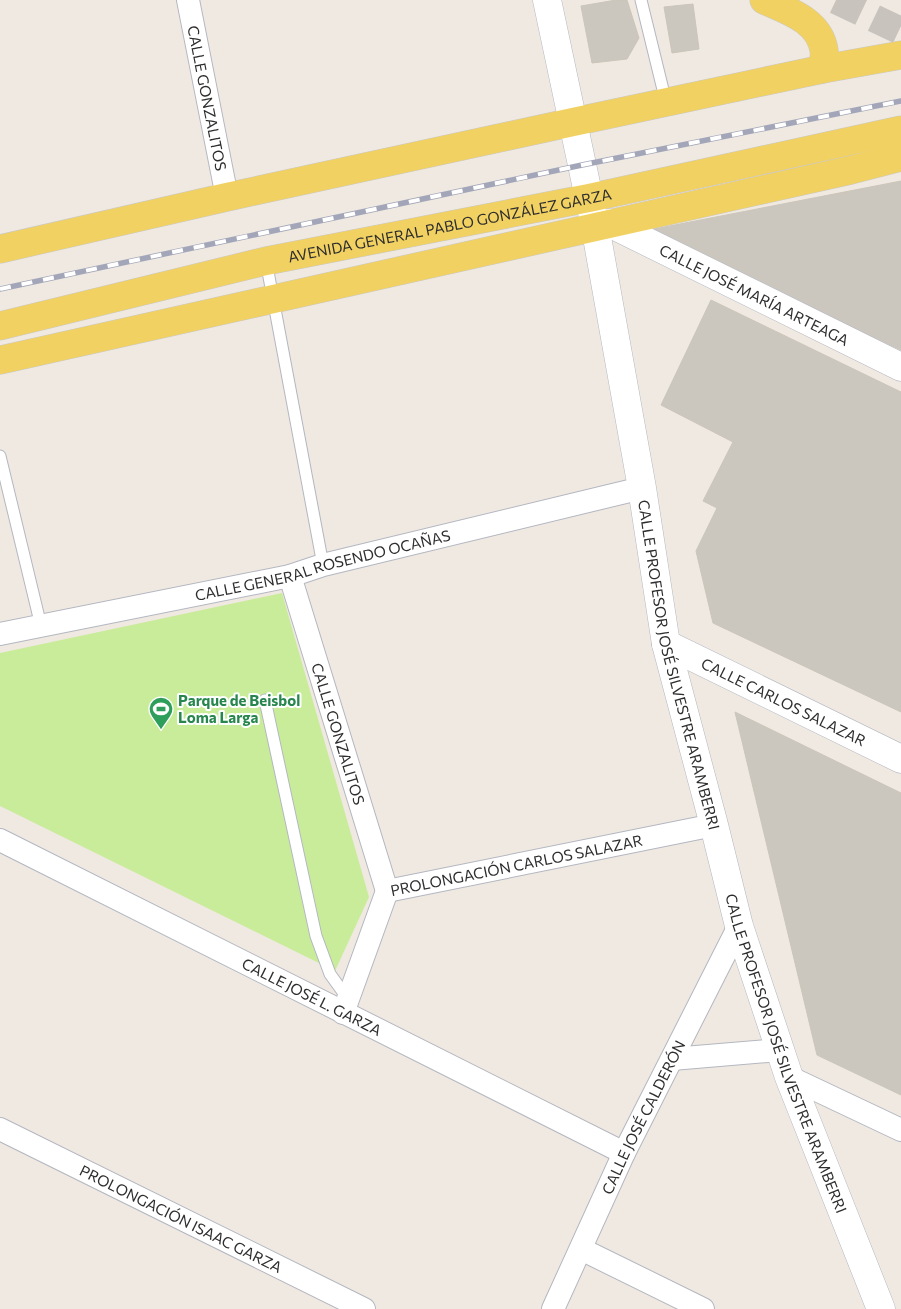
<svg xmlns="http://www.w3.org/2000/svg" width="901" height="1309" font-family="Commissioner,sans-serif">
  <rect width="100%" height="100%" fill="#efe9e1"/>
  <path fill="#c9ec9a" d="M282 593 369 897 335 971 0 806V653Z"/>
  <g fill="#cbc7bf" stroke="#cbc5ba">
    <path d="M616 0H627L639 38 627 59 592 63 581 6Z"/>
    <path d="M693 4 699 49 672 53 664 7Z"/>
    <path d="M901 181V350L649 230Z"/>
    <path d="M711 300 901 392V712L713 623 696 551 717 508 703 501 733 442 661 405Z"/>
    <path d="M735 712 901 793V1095L817 1055Z"/>
  </g>
  <g fill="none" stroke-linecap="round" stroke-linejoin="round">
    <path stroke="#c8c4bd" stroke-width="28" stroke-dasharray="28 14" stroke-linecap="butt" d="M836 0 901 31"/>
    <defs>
      <g id="lane">
        <path d="M641 0 666 102"/>
        <path d="M266 261 323 565"/>
        <path d="M0 456 41 626"/>
        <path d="M265 700 316 936 330 974 348 999"/>
      </g>
      <g id="street">
        <path id="s1" d="M188 0 227 197"/>
        <path id="s2" d="M290 576 387 891"/>
        <path id="s3" d="M0 634 290 576 323 565 642 488"/>
        <path id="s4" d="M0 840 624 1153"/>
        <path id="s5" d="M387 891 714 825"/>
        <path d="M343 1013 387 891"/>
        <path d="M672 1059 780 1050"/>
        <path d="M789 1077 901 1130"/>
        <path id="s6" d="M0 1129 364 1309"/>
        <path d="M581 1249 703 1309"/>
        <path id="s7" d="M553 1309 624 1153 739 926"/>
      </g>
      <g id="secondary">
        <path id="s8" d="M547 0 595 226 642 488 666 644 714 825 739 926 789 1077 881 1309"/>
        <path id="s9" d="M609 223 901 367"/>
        <path id="s10" d="M666 644 901 759"/>
      </g>
      <g id="primary">
        <path d="M764 0C788 11 819 20 824 50 825 56 823 63 823 69"/>
        <path d="M0 249 227 197 573 122 823 69 901 55"/>
        <path id="s11" d="M0 326 266 261 589 198 901 130"/>
        <path d="M0 360 851 170 901 157"/>
      </g>
    </defs>
    <use href="#lane" stroke="#b4b7c1" stroke-width="13"/>
    <use href="#street" stroke="#b4b7c1" stroke-width="24"/>
    <use href="#secondary" stroke="#b4b7c1" stroke-width="29"/>
    <use href="#primary" stroke="#c9c9c9" stroke-width="29"/>
    <use href="#lane" stroke="#fff" stroke-width="11"/>
    <use href="#street" stroke="#fff" stroke-width="22"/>
    <use href="#secondary" stroke="#fff" stroke-width="28"/>
    <use href="#primary" stroke="#f2d163" stroke-width="28"/>
    <defs>
      <path id="rail" d="M0 289 582 165 901 101"/>
    </defs>
    <use href="#rail" stroke="#a3a6b8" stroke-width="5.5"/>
    <use href="#rail" stroke="#fff" stroke-width="4" stroke-dasharray="11" stroke-linecap="butt"/>
  </g>
  <defs>
    <symbol id="stadium-pin" viewBox="-11 -11 22 30"><path d="M0 17L-7.5 6A9.5 9.5 0 1 1 7.5 6Z" fill="#2e9e5b" stroke="#fff"/><path d="M0-5a6.5 5 0 1 0 0 10a6.5 5 0 1 0 0-10ZM-3.5-1.8h7v3.6h-7Z" fill="#fff"/></symbol>
  </defs>
  <g fill-rule="evenodd">
    <use href="#stadium-pin" x="147" y="695" width="28" height="38"/>
  </g>
  <g text-anchor="middle" dominant-baseline="central" stroke-width="4" stroke-linejoin="round" paint-order="stroke">
    <g font-size="15" fill="#2e2e2e" stroke="#fff">
      <text stroke="none"><textPath href="#s1" startOffset="100">CALLE GONZALITOS</textPath></text>
      <text stroke="none"><textPath href="#s11" startOffset="461">AVENIDA GENERAL PABLO GONZÁLEZ GARZA</textPath></text>
      <text stroke="none"><textPath href="#s9" startOffset="162">CALLE JOSÉ MARÍA ARTEAGA</textPath></text>
      <text stroke="none"><textPath href="#s3" startOffset="330">CALLE GENERAL ROSENDO OCAÑAS</textPath></text>
      <text stroke="none"><textPath href="#s8" startOffset="678">CALLE PROFESOR JOSÉ SILVESTRE ARAMBERRI</textPath></text>
      <text stroke="none"><textPath href="#s10" startOffset="131">CALLE CARLOS SALAZAR</textPath></text>
      <text stroke="none"><textPath href="#s2" startOffset="165">CALLE GONZALITOS</textPath></text>
      <text stroke="none"><textPath href="#s5" startOffset="132">PROLONGACIÓN CARLOS SALAZAR</textPath></text>
      <text stroke="none"><textPath href="#s4" startOffset="349">CALLE JOSÉ L. GARZA</textPath></text>
      <text stroke="none"><textPath href="#s8" startOffset="1082">CALLE PROFESOR JOSÉ SILVESTRE ARAMBERRI</textPath></text>
      <text stroke="none"><textPath href="#s7" startOffset="212">CALLE JOSÉ CALDERÓN</textPath></text>
      <text stroke="none"><textPath href="#s6" startOffset="202">PROLONGACIÓN ISAAC GARZA</textPath></text>
    </g>
    <g font-size="15" font-weight="bold" fill="#27864d" stroke="#fff" text-anchor="start">
      <text x="178" y="700">Parque de Beisbol<tspan x="178" dy="17">Loma Larga</tspan></text>
    </g>
  </g>
</svg>
